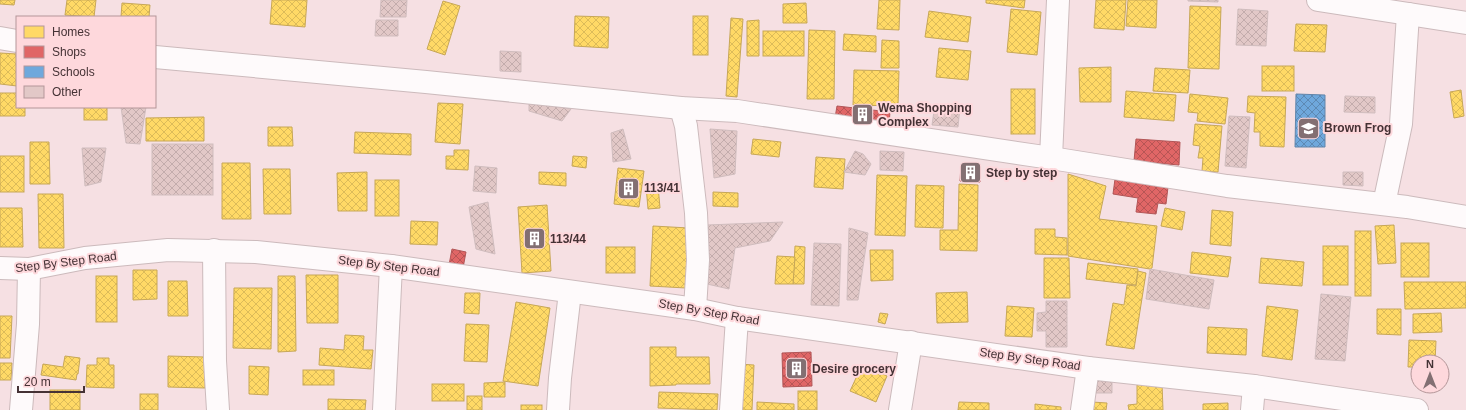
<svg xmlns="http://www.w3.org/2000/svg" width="1466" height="410" font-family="Arial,sans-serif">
  <defs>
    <pattern id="homes-cross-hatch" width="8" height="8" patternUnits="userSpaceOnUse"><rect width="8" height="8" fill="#ffd966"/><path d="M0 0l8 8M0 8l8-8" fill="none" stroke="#dcbb59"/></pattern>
    <pattern id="shops-cross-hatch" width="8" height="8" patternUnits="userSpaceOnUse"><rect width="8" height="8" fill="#e06666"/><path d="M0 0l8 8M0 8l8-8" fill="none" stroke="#b75555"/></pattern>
    <pattern id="schools-cross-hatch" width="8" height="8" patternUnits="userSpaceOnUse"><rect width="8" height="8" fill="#6fa8dc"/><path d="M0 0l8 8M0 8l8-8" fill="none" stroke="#5d89b3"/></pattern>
    <pattern id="building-cross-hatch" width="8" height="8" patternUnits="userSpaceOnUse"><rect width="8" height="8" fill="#e2c8c7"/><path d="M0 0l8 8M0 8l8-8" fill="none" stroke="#c3acac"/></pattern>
  </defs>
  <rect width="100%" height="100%" fill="#f6e0e3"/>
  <g fill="url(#homes-cross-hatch)" stroke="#c7a757">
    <path d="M0 0H15L14 5 0 4Z"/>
    <path d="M67 0H96L94 17 65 15Z"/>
    <path d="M272 0H307L305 27 270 24Z"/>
    <path d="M879 0H900L899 30 877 29Z"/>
    <path d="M986 0H1025L1024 8 986 3Z"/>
    <path d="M1096 0H1126L1124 30 1094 28Z"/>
    <path d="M1128 0H1157L1156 28 1126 26Z"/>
    <path d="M443 1 460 6 445 55 427 49Z"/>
    <path d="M122 3 150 5 149 17H121Z"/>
    <path d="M806 3 807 23H783V4Z"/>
    <path d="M1190 6 1221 7 1219 69 1188 68Z"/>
    <path d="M1011 9 1041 12 1037 55 1007 52Z"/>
    <path d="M929 11 971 17 968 42 925 37Z"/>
    <path d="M575 16 609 17 608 48 574 46Z"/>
    <rect x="693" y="16" width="15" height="39"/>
    <path d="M731 18 743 19 737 97 726 96Z"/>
    <path d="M759 20V56H747V21Z"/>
    <path d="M1296 24 1327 25 1325 52 1294 51Z"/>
    <path d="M809 30 835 31 834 99H807Z"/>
    <rect x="763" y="31" width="41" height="25"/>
    <path d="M844 34 876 36V52L843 50Z"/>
    <path d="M882 40 899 41V68H881Z"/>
    <path d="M939 48 971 51 968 80 936 77Z"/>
    <path d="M0 53 17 54V86L0 84Z"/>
    <rect x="1262" y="66" width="32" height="25"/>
    <path d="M1111 67V102H1080L1079 68Z"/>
    <path d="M1155 68 1190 70 1188 93 1153 91Z"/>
    <path d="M854 70 899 71 898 106 853 105Z"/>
    <rect x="1011" y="89" width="24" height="45"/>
    <path d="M1461 90 1464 116 1454 118 1450 92Z"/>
    <path d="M1126 91 1176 95 1174 121 1124 117Z"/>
    <path d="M0 93H17V107H25V116H0Z"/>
    <path d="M1190 94 1228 98 1225 124 1197 121 1198 113 1188 112Z"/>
    <path d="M1248 96 1286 97 1284 147 1260 146V132H1254L1255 113 1247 112Z"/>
    <path d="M438 103 463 104 460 144 435 142Z"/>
    <rect x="84" y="107" width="23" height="13"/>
    <path d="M204 117V141H146V118Z"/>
    <path d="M1195 124 1222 126 1218 172 1202 171 1203 158H1198L1200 146 1193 145Z"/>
    <path d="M268 127H292L293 146H268Z"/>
    <path d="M355 132 411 134V155L354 153Z"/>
    <path d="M753 139 781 142 779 157 751 154Z"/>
    <path d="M30 142H49L50 184H30Z"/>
    <path d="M454 150H469L468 170 446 169V156H454Z"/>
    <rect x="0" y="156" width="24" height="36"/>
    <path d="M573 156 587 157 586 168 572 166Z"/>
    <path d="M816 157 845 159 843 189 814 187Z"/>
    <path d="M222 163H250L251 219H222Z"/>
    <path d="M618 168 644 171 639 207 614 204Z"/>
    <path d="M263 169H290L291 214H264Z"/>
    <path d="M367 172V211H338L337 173Z"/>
    <path d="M539 172 566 173V186L539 184Z"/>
    <path d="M1068 174 1106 186 1099 219 1157 226 1152 268 1150 269 1068 256Z"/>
    <path d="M877 175 907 176 905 236 875 235Z"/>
    <rect x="375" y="180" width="24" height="36"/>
    <path d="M959 184 978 185 977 251 940 250V230H958Z"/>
    <path d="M658 185 660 208 648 209 646 186Z"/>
    <path d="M916 185 944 186 943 228 915 227Z"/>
    <path d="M713 192 738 193V207L713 206Z"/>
    <path d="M38 194H63L64 248H39Z"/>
    <path d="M547 205 551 271 522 273 518 207Z"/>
    <path d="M0 208H22L23 247H0Z"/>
    <path d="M1165 208 1185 212 1182 230 1161 226Z"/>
    <path d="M1212 210 1233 212 1231 246 1210 244Z"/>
    <path d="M411 221 438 222 437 245 410 244Z"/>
    <path d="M1394 225 1396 263 1378 264 1375 226Z"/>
    <path d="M653 226 689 228 686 288 650 286Z"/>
    <path d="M1035 229H1055V237L1067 238V255L1035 254Z"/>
    <rect x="1355" y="231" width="16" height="65"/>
    <rect x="1401" y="243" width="28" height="34"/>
    <path d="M795 246 805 247 804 284H793Z"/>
    <rect x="1323" y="246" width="25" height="39"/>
    <rect x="606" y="247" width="29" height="26"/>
    <path d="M870 250H893V280L871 281Z"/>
    <path d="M1192 252 1231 257 1228 277 1190 273Z"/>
    <path d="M777 256 795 257 793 284H775Z"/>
    <path d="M1044 258H1069L1070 298H1044Z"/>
    <path d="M1261 258 1304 262 1302 286 1259 283Z"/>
    <path d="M1088 263 1138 269 1136 285 1086 279Z"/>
    <path d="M133 270H157V299L133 300Z"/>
    <path d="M1138 271 1146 273 1134 349 1106 345 1113 303 1124 305 1127 285 1136 286Z"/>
    <path d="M306 275H338V323H307Z"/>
    <rect x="96" y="276" width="21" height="46"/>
    <path d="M278 276H295L296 351 278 352Z"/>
    <path d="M168 281H187L188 316H168Z"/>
    <path d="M1404 282H1466V308L1405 309Z"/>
    <path d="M234 288H272L271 349 233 348Z"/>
    <path d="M967 292 968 322 937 323 936 293Z"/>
    <path d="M465 293H480L479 314 464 313Z"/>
    <path d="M516 302 550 308 538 386 503 381Z"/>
    <path d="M1007 306 1034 308 1032 337 1005 336Z"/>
    <path d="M1267 306 1298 310 1292 360 1262 356Z"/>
    <path d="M1377 309H1401V335L1377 334Z"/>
    <path d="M880 313 888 314 885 324 878 322Z"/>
    <path d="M1441 313 1442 332 1413 333V314Z"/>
    <path d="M0 316H12L10 358H0Z"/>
    <path d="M466 324 489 325 487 362 464 361Z"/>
    <path d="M1208 327 1247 329 1246 355 1207 353Z"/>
    <path d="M345 335 364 336 363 350H373L371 369 319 365 320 348 344 350Z"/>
    <path d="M1409 340 1436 341 1435 362H1418V367H1408Z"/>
    <path d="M650 347H676V357H709L710 384H676V385L650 386Z"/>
    <path d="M65 356 80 358 78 374H77L76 380 41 375 43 364 63 367Z"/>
    <path d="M168 356 205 357V388L168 387Z"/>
    <path d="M97 358H109V365H114V388L86 387 87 365H97Z"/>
    <path d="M0 363H12L11 380H0Z"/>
    <path d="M739 364 754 365 752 410H738Z"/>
    <path d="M862 365 887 376 876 402 850 391Z"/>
    <path d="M249 366 269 367 268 395 249 394Z"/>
    <rect x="303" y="370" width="31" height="15"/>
    <path d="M505 382V397H484V383Z"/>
    <path d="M1162 383 1163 410H1129L1128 405 1137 404V384Z"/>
    <rect x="432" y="384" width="32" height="17"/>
    <rect x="50" y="390" width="30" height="20"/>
    <rect x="798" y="391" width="19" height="19"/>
    <path d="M659 392 718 394 717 410 658 408Z"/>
    <rect x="140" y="394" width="18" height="16"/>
    <rect x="467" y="396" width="15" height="14"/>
    <path d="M328 399 366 400 365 410H328Z"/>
    <path d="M757 402 794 404V410H757Z"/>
    <path d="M959 402 989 403V410H958Z"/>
    <path d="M1092 402 1107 403 1106 410H1090Z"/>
    <path d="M1228 403V410H1203V404Z"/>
    <path d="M1035 404 1061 407V410H1035Z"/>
    <rect x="521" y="405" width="21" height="5"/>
  </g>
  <g fill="url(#shops-cross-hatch)" stroke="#b25657">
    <path d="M837 106 890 112 889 124 835 118Z"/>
    <path d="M1136 139 1180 142 1179 165 1134 161Z"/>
    <path d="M961 165 980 166V182L960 181Z"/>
    <path d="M1115 179 1168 187 1166 204 1158 203 1156 214 1136 212 1138 198 1113 194Z"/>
    <path d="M452 249 466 252 463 268 449 265Z"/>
    <path d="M811 352 812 386 783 387 782 353Z"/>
  </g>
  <path fill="url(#schools-cross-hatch)" stroke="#6285aa" d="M1296 94 1325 95V147H1295Z"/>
  <g fill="url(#building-cross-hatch)" stroke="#d0bdbe">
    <path d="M381 0H407L406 17H380Z"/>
    <path d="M1188 0H1218V2L1188 1Z"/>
    <path d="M1238 9 1268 11 1266 46 1236 45Z"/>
    <path d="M376 20H398V36H375Z"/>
    <path d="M500 51 521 52V72L500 71Z"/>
    <path d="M1345 96 1375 97V113L1344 112Z"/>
    <path d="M529 101 571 109 562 121 529 111Z"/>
    <path d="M935 104 960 107 958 127 932 125Z"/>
    <path d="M121 107H146L140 144 126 143Z"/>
    <path d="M1229 116 1250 117 1246 168 1225 166Z"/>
    <path d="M623 129 631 159 613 162 611 133Z"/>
    <path d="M710 129 737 131 735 174 714 178Z"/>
    <rect x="152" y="144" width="61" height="51"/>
    <path d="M82 148H106L101 182 85 186Z"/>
    <path d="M855 151 863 154 871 164 865 175 844 172Z"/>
    <path d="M880 151 904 152 903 171 880 170Z"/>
    <path d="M475 166 497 168 496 193 473 191Z"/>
    <path d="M1343 172H1363V186L1343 185Z"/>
    <path d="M488 202 495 254 476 249 469 207Z"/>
    <path d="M783 222 770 241 735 248 729 289 707 284V225Z"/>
    <path d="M849 228 868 233 858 300H847Z"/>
    <path d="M814 243 841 244 839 306 811 305Z"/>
    <path d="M1150 269 1214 280 1209 309 1146 299Z"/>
    <path d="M1321 294 1351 297 1345 361 1315 359Z"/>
    <path d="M1046 301H1067V347H1046V331H1037V313L1046 312Z"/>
    <path d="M1112 375V393H1091V376Z"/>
  </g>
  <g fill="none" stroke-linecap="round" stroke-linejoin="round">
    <defs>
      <g id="minor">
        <path d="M1318 0 1466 23"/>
        <path d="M0 38 17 41"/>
        <path d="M155 57 426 82 681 108 737 111 1051 158 1227 186 1407 207 1466 217"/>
        <path d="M681 108 686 126 696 213 698 260 695 309"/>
        <path d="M1051 158 1058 0"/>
        <path d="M1384 204 1401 124 1408 14"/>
        <path d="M214 250 215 361 218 410"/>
        <path d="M0 268 29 269 85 258 168 250 256 252 391 266 695 309 737 318 1088 368 1254 386 1417 410"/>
        <path d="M21 410 28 324 29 269"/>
        <path d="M384 410 391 266"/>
        <path d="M558 410 560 378 570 292"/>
        <path d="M731 410 737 318"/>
        <path d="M900 410 911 342"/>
        <path d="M1082 410 1088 368"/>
        <path d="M1252 410 1254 386"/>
      </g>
    </defs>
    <use href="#minor" stroke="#ccbabc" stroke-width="24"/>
    <use href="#minor" stroke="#fefafb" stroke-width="22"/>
  </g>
  <defs>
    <symbol id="building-square" viewBox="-11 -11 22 22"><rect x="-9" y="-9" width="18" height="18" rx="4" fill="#836f72" stroke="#fed8dc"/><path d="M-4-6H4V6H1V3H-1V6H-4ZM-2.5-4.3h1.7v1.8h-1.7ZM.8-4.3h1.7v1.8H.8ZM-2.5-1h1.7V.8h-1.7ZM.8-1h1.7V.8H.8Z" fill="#fff"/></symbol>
    <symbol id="school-square" viewBox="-11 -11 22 22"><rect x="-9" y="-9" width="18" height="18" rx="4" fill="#836f72" stroke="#fed8dc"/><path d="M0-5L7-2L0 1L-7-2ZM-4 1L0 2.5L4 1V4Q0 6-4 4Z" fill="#fff"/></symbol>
  </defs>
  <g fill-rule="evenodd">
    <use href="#building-square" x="850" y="102" width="25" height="25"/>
    <use href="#school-square" x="1296" y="116" width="25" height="25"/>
    <use href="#building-square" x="958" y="160" width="25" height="25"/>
    <use href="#building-square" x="616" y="176" width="25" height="25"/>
    <use href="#building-square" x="522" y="226" width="25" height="25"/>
    <use href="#building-square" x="784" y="356" width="25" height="25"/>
  </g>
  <g text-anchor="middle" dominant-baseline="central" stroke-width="4" stroke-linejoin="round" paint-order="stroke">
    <g font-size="12" font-weight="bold" fill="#453235" stroke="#fed8dc" text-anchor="start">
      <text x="878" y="108">Wema Shopping<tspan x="878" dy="14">Complex</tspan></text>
      <text x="1324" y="128">Brown Frog</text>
      <text x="986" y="173">Step by step</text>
      <text x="644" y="188">113/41</text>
      <text x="550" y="239">113/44</text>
      <text x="812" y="369">Desire grocery</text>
    </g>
    <g font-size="12" fill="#453235" stroke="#fed8dc">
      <text transform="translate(66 262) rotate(-7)">Step By Step Road</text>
      <text transform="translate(389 266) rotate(7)">Step By Step Road</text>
      <text transform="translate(709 312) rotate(10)">Step By Step Road</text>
      <text transform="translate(1030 359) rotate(8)">Step By Step Road</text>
    </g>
  </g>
  <rect x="16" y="16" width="140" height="92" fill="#fed8dc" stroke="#b49699"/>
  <rect x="24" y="26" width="20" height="12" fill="#ffd966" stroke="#b49699"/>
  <text x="52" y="36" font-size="12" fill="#453235">Homes</text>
  <rect x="24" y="46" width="20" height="12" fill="#e06666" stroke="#b49699"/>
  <text x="52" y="56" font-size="12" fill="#453235">Shops</text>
  <rect x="24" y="66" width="20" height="12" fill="#6fa8dc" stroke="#b49699"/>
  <text x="52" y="76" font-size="12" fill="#453235">Schools</text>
  <rect x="24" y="86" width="20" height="12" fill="#e2c8c7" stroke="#b49699"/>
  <text x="52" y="96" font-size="12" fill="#453235">Other</text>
  <g transform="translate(1430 374)"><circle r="19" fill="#fed8dc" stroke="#b49699"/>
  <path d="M0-3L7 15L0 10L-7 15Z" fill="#836f72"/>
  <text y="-6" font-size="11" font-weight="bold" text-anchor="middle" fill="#453235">N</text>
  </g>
  <path d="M18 386v6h66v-6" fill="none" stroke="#453235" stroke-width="2"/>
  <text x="24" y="386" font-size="12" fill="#453235" stroke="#fed8dc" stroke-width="3" paint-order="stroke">20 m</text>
</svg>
